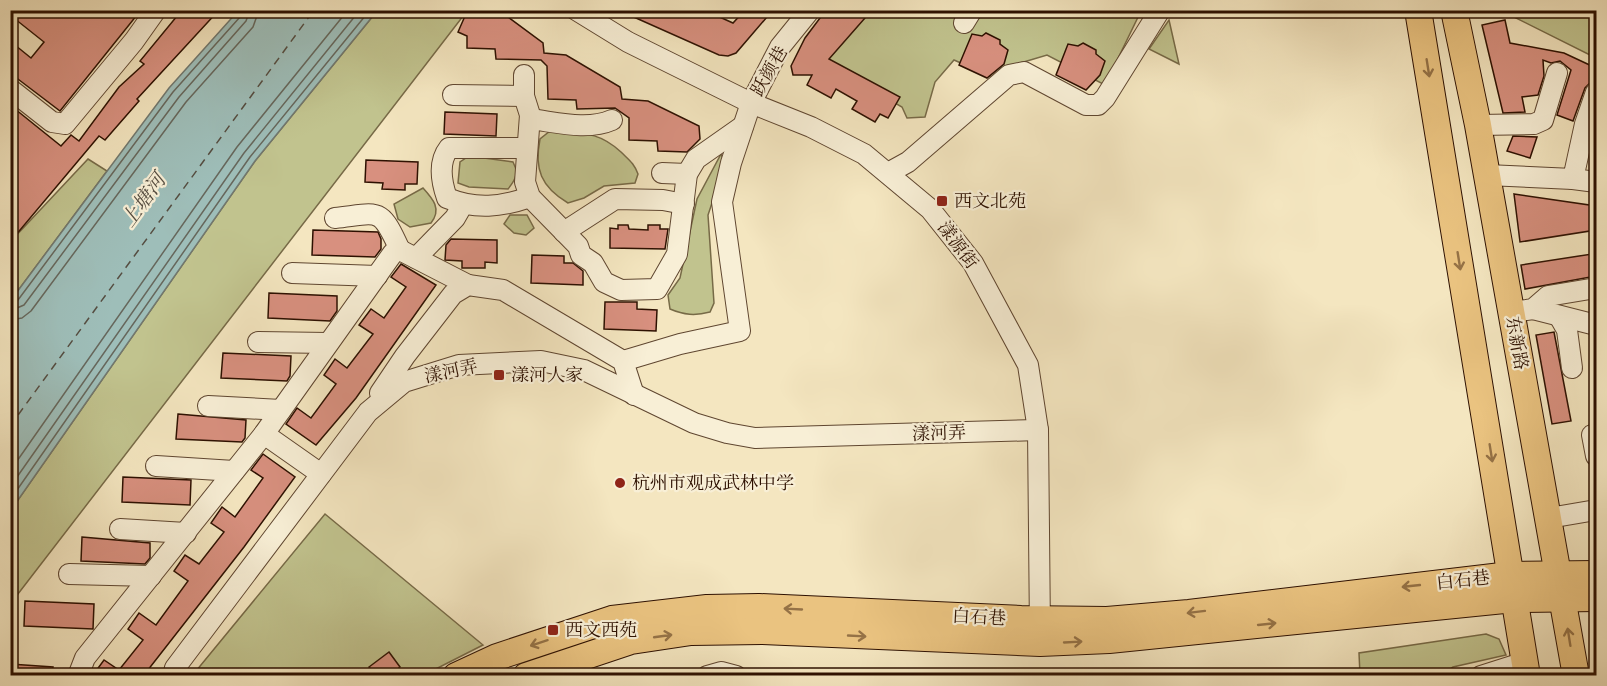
<svg xmlns="http://www.w3.org/2000/svg" width="1607" height="686" font-family="'Libre Caslon Text','Noto Serif SC',serif">
  <rect width="100%" height="100%" fill="#f4e6c0"/>
  <filter id="stains"><feTurbulence type="fractalNoise" baseFrequency=".00333" numOctaves="4"/><feColorMatrix values="0 0 0 0 .2 0 0 0 0 .09 0 0 0 0 .02 0 0 0 .5 -.17"/></filter>
  <radialGradient id="worn" r=".72"><stop offset=".6" stop-color="#630" stop-opacity="0"/><stop offset="1" stop-color="#630" stop-opacity=".3"/></radialGradient>
  <g fill="#c1c38e" stroke="#776a47" stroke-width="1.5">
    <path d="M1590 10 1596 14V58L1502 11Z"/>
    <path d="M377 11H467L11 603V510L255 161Z"/>
    <path d="M862 11H1141L1105 85 1047 55 1017 64 997 79 954 60 935 82 925 117 907 118 902 107 819 59Z"/>
    <path d="M1169 20 1179 64 1149 49Z"/>
    <path d="M550 131C581 134 597 130 621 152 629 160 634 163 638 174L635 183 604 186 584 198 568 203C541 187 534 169 540 139Z"/>
    <path d="M721 154 725 164 708 215 714 303 710 312C695 316 684 315 670 309L668 295 680 278 697 199Z"/>
    <path d="M469 156 513 162C519 173 516 179 508 189L469 187 458 183 460 162Z"/>
    <path d="M88 159 107 171 11 300V241Z"/>
    <path d="M423 188C433 199 442 209 431 223L410 227 398 219 394 204Z"/>
    <path d="M510 215H527L534 228 526 235 514 233 504 224Z"/>
    <path d="M325 514 483 645 424 675 196 676V671Z"/>
    <path d="M1486 634 1499 639 1506 655 1453 667 1441 675H1360L1359 653Z"/>
  </g>
  <path fill="#9ebeb9" stroke="#71786f" stroke-width="1.5" d="M238 11H377L255 161 11 510V300L169 88Z"/>
  <g fill="none" stroke-linecap="round" stroke-linejoin="round">
    <g stroke="#66675c" stroke-width="1.5">
      <path d="M10 303 18 300 173 92 240 17 242 10"/>
      <path d="M10 311 24 305 179 97 246 21 250 10"/>
      <path d="M10 320 22 318 31 311 186 102 253 27 259 10"/>
      <path d="M10 471 237 147 348 10"/>
      <path d="M10 487 244 153 360 10"/>
      <path d="M10 500 250 157 370 10"/>
    </g>
    <path stroke="#554d41" stroke-width="1.5" stroke-dasharray="8 6" stroke-linecap="butt" d="M10 426 314 10"/>
  </g>
  <g fill="#d8907f" stroke="#2d1000" stroke-width="1.5">
    <path d="M10 10H141L60 111 10 73V41L31 58 44 42 10 15Z"/>
    <path d="M182 10H219L137 99 139 101 105 140 99 136 10 242V105L61 146 71 135 79 141 119 87 144 64 140 61Z"/>
    <path d="M618 10H704L733 23 745 10H773L736 53 728 56 719 55Z"/>
    <path d="M826 10H872L829 59 900 97 888 118 880 114 875 122 852 109 857 101 836 89 831 98 807 85 812 75H793L791 66 805 38Z"/>
    <path d="M465 16 508 17 543 43 544 53 566 55 620 87 622 99 648 101 699 126 700 139 687 152 658 151 657 141 629 140V118L615 108 577 109 576 100 548 99 547 66 541 60 496 59 495 49 467 48V36L458 32Z"/>
    <path d="M1505 20 1510 43 1564 53 1596 68 1592 81 1585 88 1573 121 1557 115 1571 70 1560 61 1551 63 1543 60 1544 76 1538 95 1522 97 1525 112 1503 113 1482 25Z"/>
    <path d="M986 33 1000 40V44L1008 50 1004 64 987 78 959 65 972 34 982 36Z"/>
    <path d="M1083 43 1096 50V54L1105 61 1100 75 1086 90 1056 75 1068 44 1078 46Z"/>
    <path d="M445 112 497 114 496 136 444 134Z"/>
    <path d="M1513 136 1537 137 1530 158 1507 151Z"/>
    <path d="M366 160 418 162 417 184H405V190L382 189 383 183 365 182Z"/>
    <path d="M1514 194 1596 206V230L1520 242Z"/>
    <path d="M618 225H628L629 229 648 230V225H660V229H668L665 249 610 248V228L618 229Z"/>
    <path d="M313 230 378 232 381 239V249L375 257 312 255Z"/>
    <path d="M451 239 497 240V263L485 262V268H462V261L445 260 446 245Z"/>
    <path d="M1592 254 1596 276 1525 289 1521 265Z"/>
    <path d="M532 255 564 256V263H573L583 271V285L531 283Z"/>
    <path d="M401 264 436 285 356 398 316 445 286 424 297 408 311 418 336 384 324 375 335 359 347 368 373 334 359 325 371 309 384 318 406 287 391 277Z"/>
    <path d="M269 293 337 296V311L330 321 268 318Z"/>
    <path d="M605 302H637V309L657 310 656 331 604 329Z"/>
    <path d="M1554 332 1571 421 1552 424 1536 335Z"/>
    <path d="M223 353 291 356 290 376 287 381 221 378Z"/>
    <path d="M178 414 246 420 245 438 242 442 176 439Z"/>
    <path d="M263 454 295 477 244 547 144 675H93L104 660 119 670 143 640 128 629 139 613 156 625 188 581 174 571 185 555 199 564 224 532 211 523 222 507 235 517 263 478 251 470Z"/>
    <path d="M123 477 191 480 190 505 122 502Z"/>
    <path d="M82 537 150 543V558L145 564 81 561Z"/>
    <path d="M25 601 94 604 93 629 24 626Z"/>
    <path d="M389 652 400 667 391 675H376L369 667Z"/>
    <path d="M10 664 53 667 52 675H10Z"/>
  </g>
  <g fill="none" stroke-linecap="round" stroke-linejoin="round">
    <defs>
      <g id="minor">
        <path d="M576 10 628 42 751 103 811 127 864 154 930 209 973 263 1028 365 1038 430 1040 632"/>
        <path d="M964 23 972 10"/>
        <path d="M524 75V96L530 115 525 182 530 197 578 246 581 255 593 263 604 282 621 290 657 289 677 254 687 174 696 159 743 126"/>
        <path d="M10 89 52 122 65 124 134 41 156 10"/>
        <path d="M453 95 524 96"/>
        <path d="M530 119C556 122 587 131 612 120"/>
        <path d="M1478 125 1534 124 1543 120 1557 73"/>
        <path d="M526 148H449C438 162 441 181 447 198 476 210 501 207 530 197"/>
        <path d="M662 173 687 174"/>
        <path d="M888 173 908 162 1009 75 1024 72 1086 105H1098L1105 98 1160 10"/>
        <path d="M1487 175 1573 179 1585 124 1596 92"/>
        <path d="M1573 179 1596 182"/>
        <path d="M335 218C380 213 380 206 400 250"/>
        <path d="M564 232 615 199 663 200 684 204"/>
        <path d="M416 258 455 218 463 204"/>
        <path d="M292 273 377 276"/>
        <path d="M1533 309 1596 325"/>
        <path d="M1512 312 1533 309 1548 296 1596 288"/>
        <path d="M1559 316 1567 330 1572 368"/>
        <path d="M258 342 328 343"/>
        <path d="M623 361 680 344 740 331 722 202 731 163 751 103 780 47 810 10"/>
        <path d="M380 393 405 356 453 294 468 285 503 290 623 361 634 395"/>
        <path d="M208 406 281 410"/>
        <path d="M264 434 321 474"/>
        <path d="M1596 434 1592 435 1596 456"/>
        <path d="M156 466 234 471"/>
        <path d="M1549 518 1596 510"/>
        <path d="M120 529 186 533"/>
        <path d="M69 574 151 576"/>
        <path d="M78 676 85 658 264 434 393 253 400 250 468 285"/>
        <path d="M173 676 175 668 368 412 404 382 459 365 541 361 584 370 694 423 727 433 755 438 1038 430"/>
        <path d="M707 676 721 672 736 676"/>
        <path d="M1481 676 1525 662"/>
      </g>
      <g id="major">
        <path d="M1418 10 1527 676"/>
        <path d="M1454 10 1478 125 1576 676"/>
        <path d="M456 676 497 657 612 619 707 608 759 607 1021 619 1107 620 1189 613 1510 575 1596 574"/>
        <path d="M526 676 631 641 691 632 762 631 1040 643 1109 640 1514 599 1596 598"/>
      </g>
    </defs>
    <use href="#minor" stroke="#5f4630" stroke-width="22"/>
    <use href="#major" stroke="#2d1000" stroke-width="28"/>
    <use href="#minor" stroke="#f8efd6" stroke-width="20"/>
    <use href="#major" stroke="#eac380" stroke-width="26"/>
  </g>
  <defs><path id="oneway-shaft" d="M-6 0H5M1.5-3L5.5 0L1.5 3" fill="none" stroke-width="1.6" stroke-linecap="round" stroke-linejoin="round" transform="scale(1.5)"/></defs>
  <g stroke="#957246">
    <use href="#oneway-shaft" transform="translate(1428 68) rotate(81)"/>
    <use href="#oneway-shaft" transform="translate(1459 261) rotate(81)"/>
    <use href="#oneway-shaft" transform="translate(1491 453) rotate(81)"/>
    <use href="#oneway-shaft" transform="translate(1411 586) rotate(174)"/>
    <use href="#oneway-shaft" transform="translate(793 609) rotate(-177)"/>
    <use href="#oneway-shaft" transform="translate(1196 612) rotate(173)"/>
    <use href="#oneway-shaft" transform="translate(1267 624) rotate(-6)"/>
    <use href="#oneway-shaft" transform="translate(663 636) rotate(-8)"/>
    <use href="#oneway-shaft" transform="translate(857 636) rotate(3)"/>
    <use href="#oneway-shaft" transform="translate(1569 637) rotate(-99)"/>
    <use href="#oneway-shaft" transform="translate(1073 642) rotate(-3)"/>
    <use href="#oneway-shaft" transform="translate(539 643) rotate(162)"/>
  </g>
  <g fill="#8f2418" stroke="#f8efd6" stroke-width="2">
    <rect x="936" y="195" width="12" height="12" rx="3"/>
    <rect x="493" y="369" width="12" height="12" rx="3"/>
    <circle cx="620" cy="483" r="6"/>
    <rect x="547" y="624" width="12" height="12" rx="3"/>
  </g>
  <g text-anchor="middle" dominant-baseline="central" stroke-width="4.5" stroke-linejoin="round" paint-order="stroke">
    <g font-size="18" fill="#2d1000" stroke="#f8efd6">
      <text transform="translate(769 71) rotate(-60)">跃颜巷</text>
      <text transform="translate(958 245) rotate(53)">漾源街</text>
      <text transform="translate(1517 343) rotate(80)">东新路</text>
      <text transform="translate(451 371) rotate(-12)">漾河弄</text>
      <text transform="translate(939 433) rotate(-2)">漾河弄</text>
      <text transform="translate(1463 580) rotate(-6)">白石巷</text>
      <text transform="translate(979 617) rotate(3)">白石巷</text>
    </g>
    <g font-size="18" fill="#2d1000" stroke="#f8efd6" text-anchor="start">
      <text x="954" y="201">西文北苑</text>
      <text x="511" y="375">漾河人家</text>
      <text x="632" y="483">杭州市观成武林中学</text>
      <text x="565" y="630">西文西苑</text>
    </g>
    <g font-size="20" font-style="italic" fill="#554d41" stroke="#f8efd6">
      <text transform="translate(143 200) rotate(-54)">上塘河</text>
    </g>
  </g>
  <rect width="1607" height="686" fill="none" stroke="#f4e6c0" stroke-width="36"/>
  <rect x="12" y="12" width="1583" height="662" fill="none" stroke="#2d1000" stroke-width="3"/>
  <rect x="18" y="18" width="1571" height="650" fill="none" stroke="#2d1000" stroke-width="1.5"/>
  <rect width="100%" height="100%" filter="url(#stains)"/>
  <rect width="100%" height="100%" fill="url(#worn)"/>
</svg>
